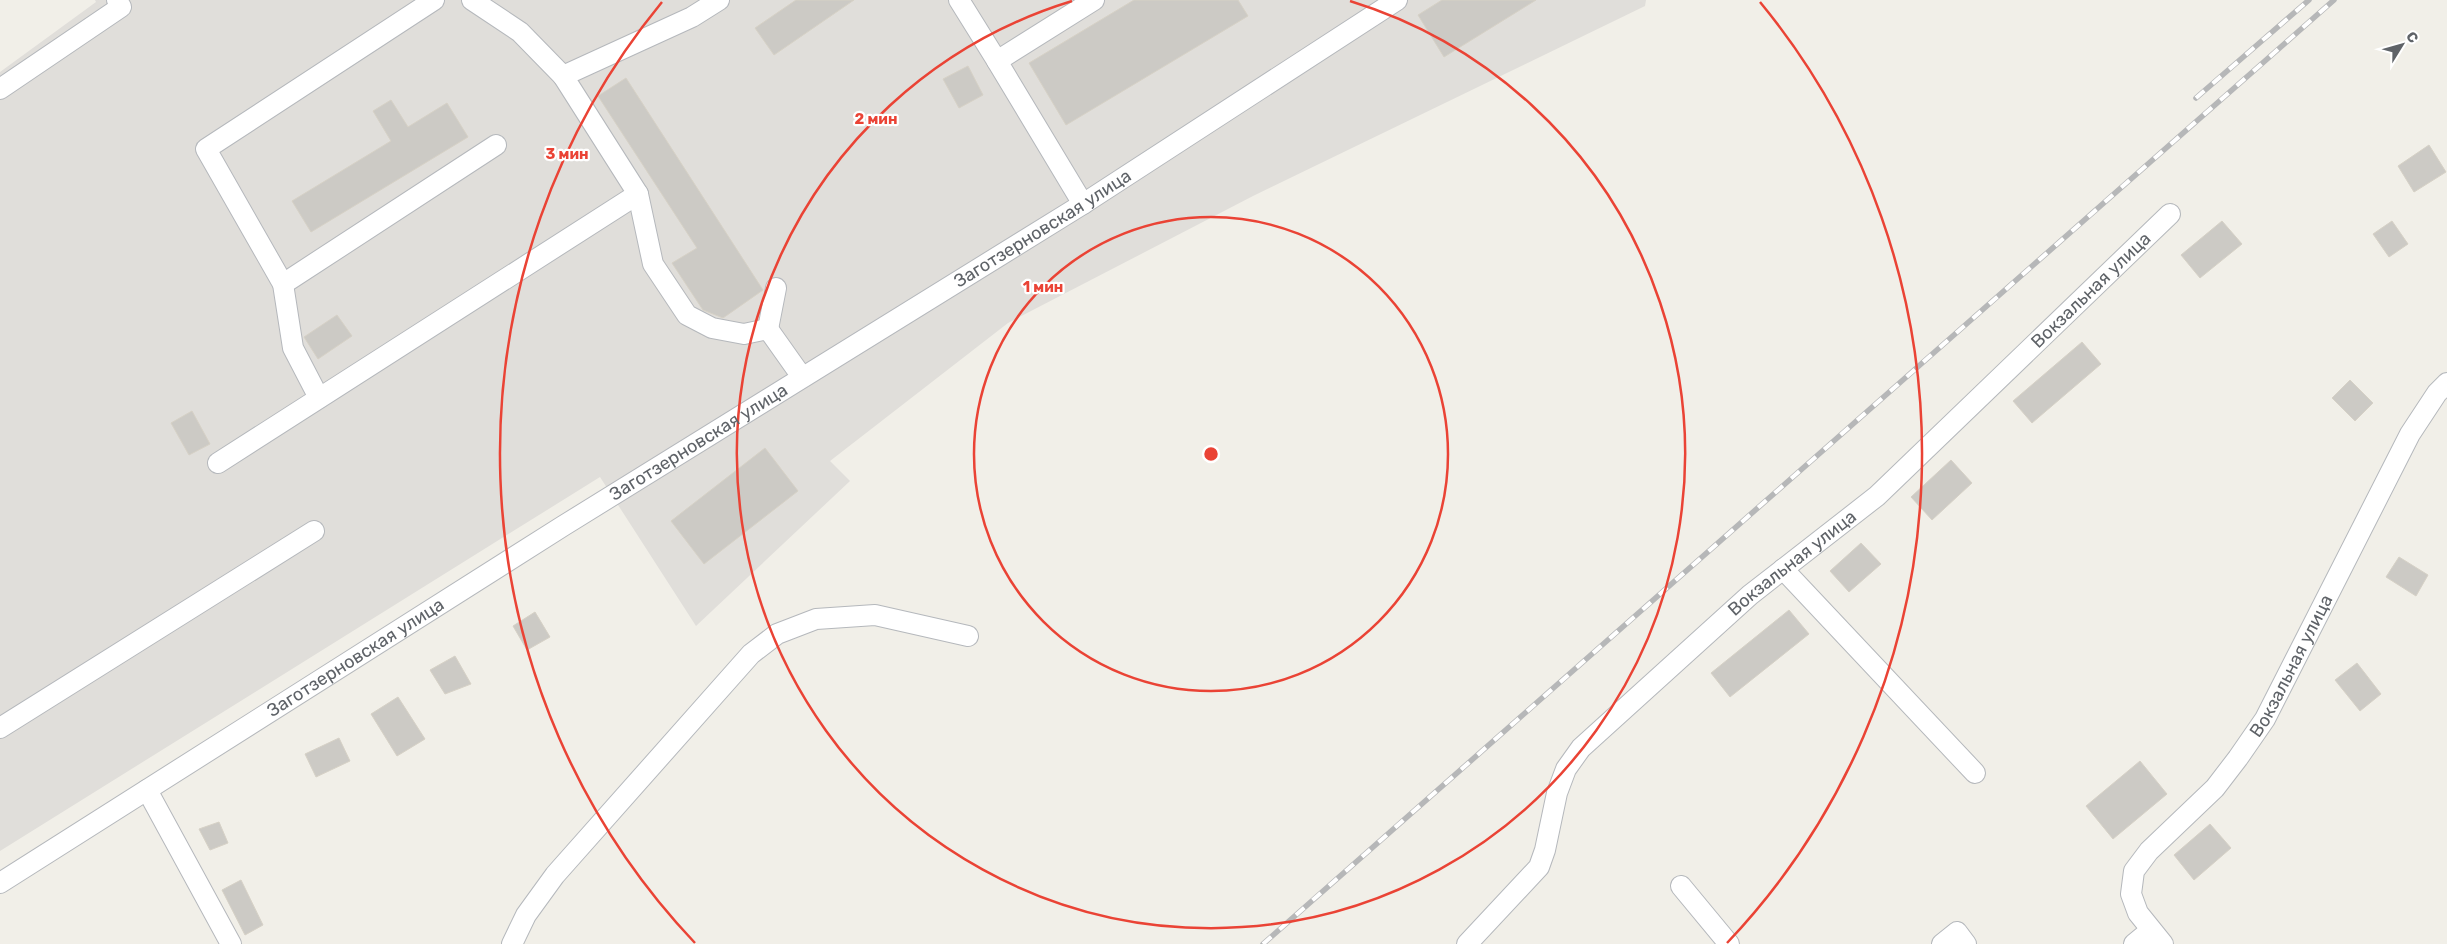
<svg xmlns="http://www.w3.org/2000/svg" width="2447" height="944" font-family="Rubik,sans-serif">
  <rect width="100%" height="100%" fill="#f1efe8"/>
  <path fill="#e0deda" d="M95 0H1646L1645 6 1253 196 1008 323 830 461 850 481 696 626 600 477 0 851V72L96 2Z"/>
  <g fill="#cccac5" stroke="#d6d1c6">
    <path d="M796 0H854L774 55 755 28Z"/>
    <path d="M1134 0H1238L1248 16 1066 125 1029 63Z"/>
    <path d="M1442 0H1536L1444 57 1418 15Z"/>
    <path d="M968 66 983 95 959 108 943 79Z"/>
    <path d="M626 78 763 290 723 318 703 310 672 263 697 248 598 96Z"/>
    <path d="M391 100 408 127 447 103 468 137 311 232 292 201 391 141 373 111Z"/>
    <path d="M2429 145 2446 172 2414 192 2398 166Z"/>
    <path d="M2222 221 2242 244 2200 278 2181 255Z"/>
    <path d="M2392 221 2408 244 2389 257 2373 234Z"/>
    <path d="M337 315 352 336 318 359 304 337Z"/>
    <path d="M2082 342 2101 364 2032 423 2013 401Z"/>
    <path d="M2350 380 2373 403 2355 421 2332 398Z"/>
    <path d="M192 411 210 444 189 455 171 423Z"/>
    <path d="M765 448 798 491 704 564 671 521Z"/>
    <path d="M1951 460 1972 483 1932 520 1911 497Z"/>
    <path d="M1861 543 1881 564 1849 592 1830 571Z"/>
    <path d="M2399 557 2428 575 2416 596 2386 577Z"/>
    <path d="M1789 610 1809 634 1730 697 1711 673Z"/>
    <path d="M535 612 550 637 527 650 513 626Z"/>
    <path d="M455 656 471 684 445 694 430 670Z"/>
    <path d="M2357 663 2381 694 2360 711 2335 680Z"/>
    <path d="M398 697 425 739 397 756 371 714Z"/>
    <path d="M339 738 350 761 316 777 305 754Z"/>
    <path d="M2140 761 2167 794 2113 839 2086 806Z"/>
    <path d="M219 822 228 843 210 850 199 829Z"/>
    <path d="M2210 824 2231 848 2194 880 2174 855Z"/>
    <path d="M241 880 263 925 245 935 222 890Z"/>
  </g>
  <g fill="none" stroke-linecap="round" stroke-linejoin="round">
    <defs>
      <g id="minor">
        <path d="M472 0 520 32 563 76"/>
        <path d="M959 0 997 61"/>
        <path d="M0 89 121 7 117 0"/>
        <path d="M638 194 653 264 687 315 712 328 744 334 768 329 802 377"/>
        <path d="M1083 204 997 61 1094 0"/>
        <path d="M283 284 496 145"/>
        <path d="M768 329 776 288"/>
        <path d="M319 398 293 348 283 284 206 149 434 0"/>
        <path d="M218 463 638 194 563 76 692 17 719 0"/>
        <path d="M1783 569 1975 773"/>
        <path d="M0 728 314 531"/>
        <path d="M147 790 231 944"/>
        <path id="s1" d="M0 883 563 526 1083 204 1397 0"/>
        <path d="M1681 886 1729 944"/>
        <path d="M512 944 526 915 555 875 751 654 777 634 816 619 875 615 968 636"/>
        <path id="s2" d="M1467 944 1539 867 1545 850 1557 793 1566 769 1581 748 1750 595 1877 496 2170 214"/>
        <path d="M1942 944 1957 932 1966 944"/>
        <path d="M2134 944 2151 930"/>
        <path id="s3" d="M2163 944 2138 913 2131 894 2134 871 2149 851 2215 788 2238 758 2265 719 2410 434 2437 393 2447 383"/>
      </g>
    </defs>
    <use href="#minor" stroke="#b5b8bc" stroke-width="22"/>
    <use href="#minor" stroke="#fff" stroke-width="20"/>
    <defs>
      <g id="rail">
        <path d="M2196 98 2309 0"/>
        <path d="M1263 944 2334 0"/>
      </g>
    </defs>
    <use href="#rail" stroke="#b6b7b8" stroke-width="5.5"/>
    <use href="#rail" stroke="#fff" stroke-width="4" stroke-dasharray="11" stroke-linecap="butt"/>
  </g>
  <g fill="none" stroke="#ea4335" stroke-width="2.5">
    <circle cx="1211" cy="454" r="237"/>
    <path d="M1350 1A474 474 0 1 1 1072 1"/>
    <path d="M695 943A711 711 0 0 1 662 2M1760 2A711 711 0 0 1 1727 943"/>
  </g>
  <g text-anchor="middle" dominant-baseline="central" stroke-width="4.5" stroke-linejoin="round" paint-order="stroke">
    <g font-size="18" fill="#5f6368" stroke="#fff">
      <text stroke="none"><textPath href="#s1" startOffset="1231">Заготзерновская улица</textPath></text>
      <text stroke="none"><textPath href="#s2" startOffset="919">Вокзальная улица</textPath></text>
      <text stroke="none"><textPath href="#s1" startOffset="826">Заготзерновская улица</textPath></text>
      <text stroke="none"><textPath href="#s2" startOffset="514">Вокзальная улица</textPath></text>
      <text stroke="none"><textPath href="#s1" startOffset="421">Заготзерновская улица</textPath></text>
      <text stroke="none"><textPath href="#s3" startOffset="344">Вокзальная улица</textPath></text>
    </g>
  </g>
  <circle cx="1211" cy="454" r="8" fill="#ea4335" stroke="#fff" stroke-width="2.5"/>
  <g font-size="15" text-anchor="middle" font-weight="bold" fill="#ea4335" stroke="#fff" stroke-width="4.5" stroke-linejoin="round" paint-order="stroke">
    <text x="876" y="124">2 мин</text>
    <text x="567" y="159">3 мин</text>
    <text x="1043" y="292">1 мин</text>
  </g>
  <g transform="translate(2402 45) rotate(53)" stroke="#ffffff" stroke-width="4" paint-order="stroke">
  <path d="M0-4L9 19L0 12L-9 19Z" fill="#5f6368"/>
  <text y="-8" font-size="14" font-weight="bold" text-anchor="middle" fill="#5f6368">С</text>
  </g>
</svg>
